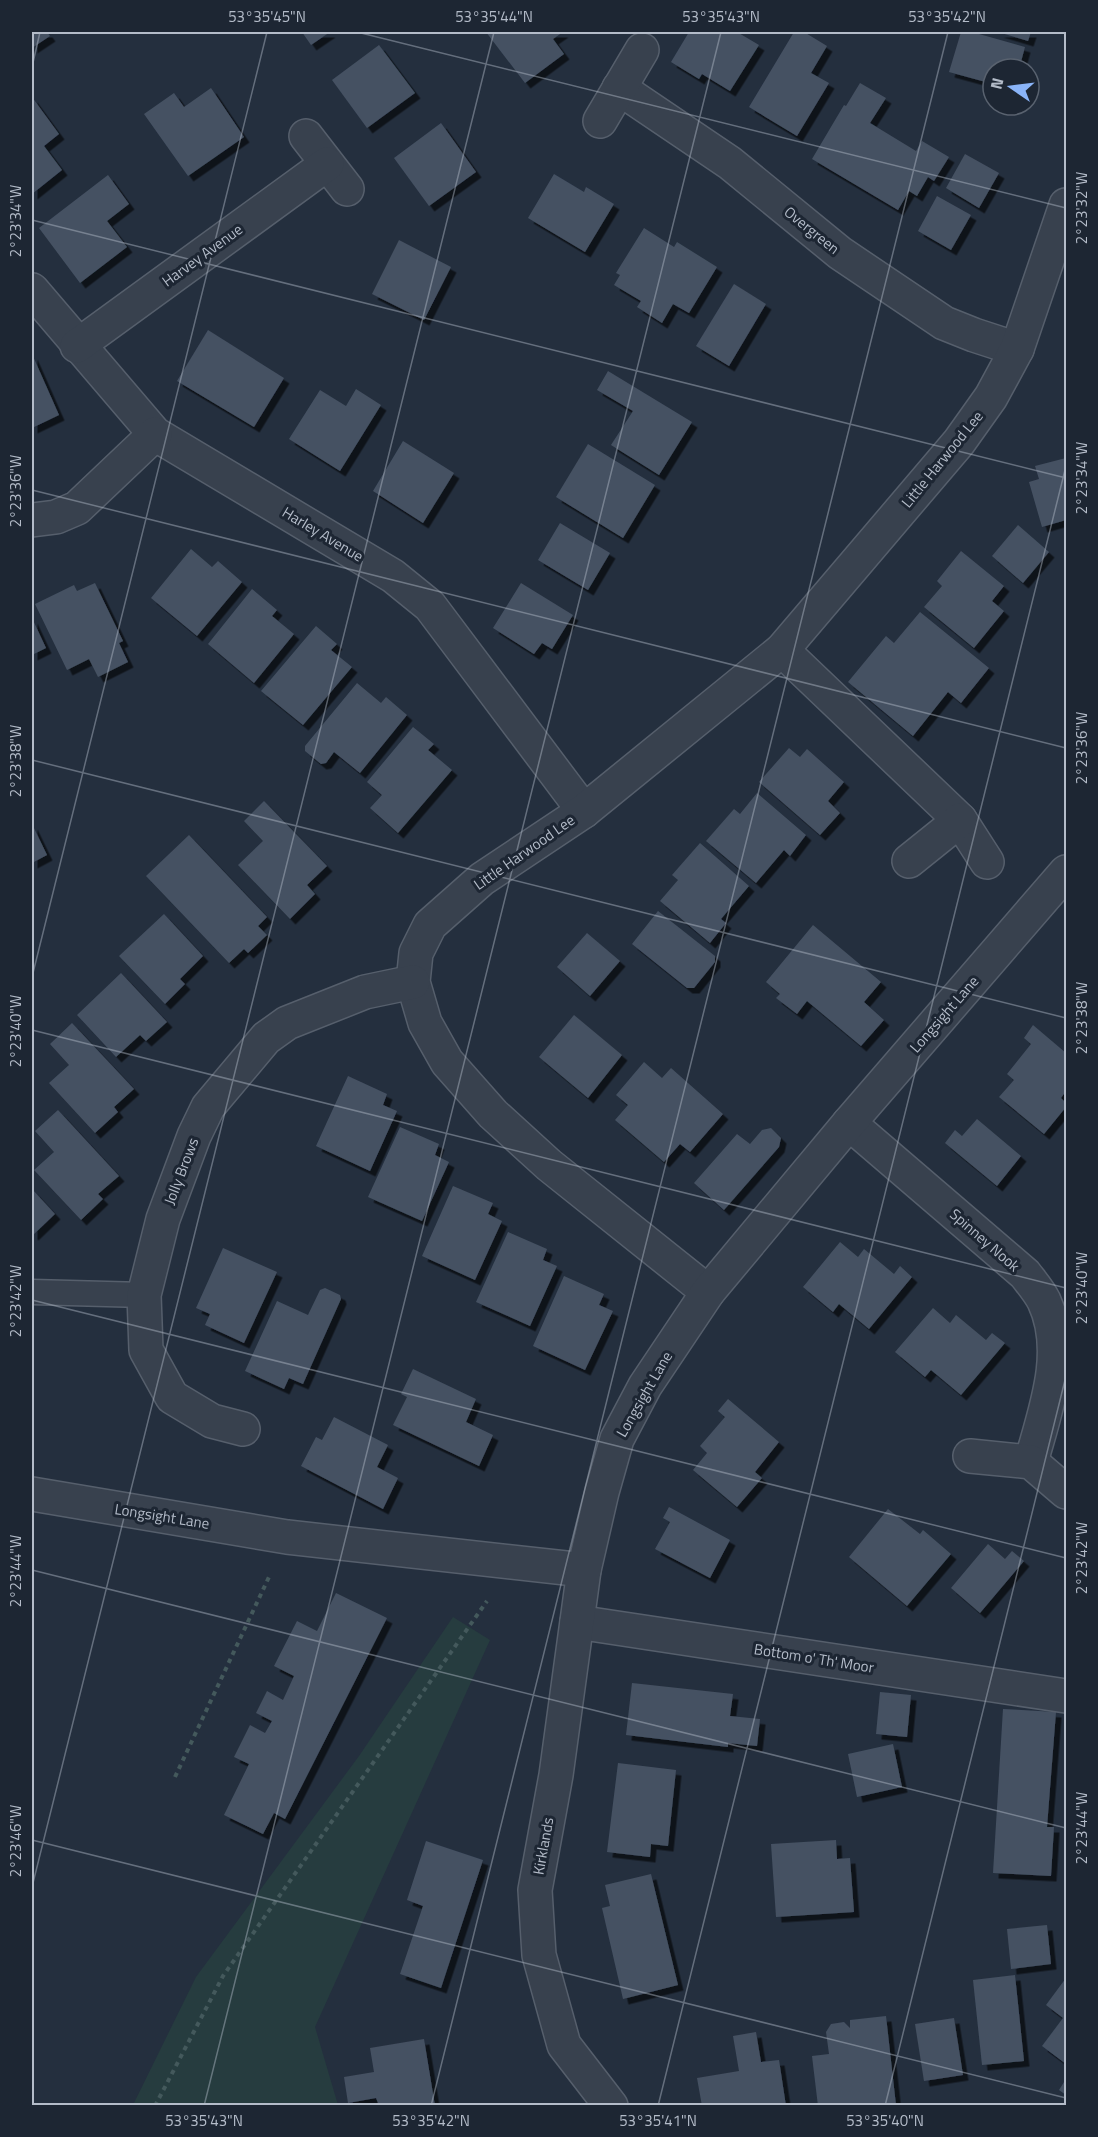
<svg xmlns="http://www.w3.org/2000/svg" width="1098" height="2137" font-family="'Titillium Web',sans-serif">
  <defs>
    <filter id="shadow"><feDropShadow dx="5.5" dy="5.5" stdDeviation="0" flood-color="#0009"/></filter>
  </defs>
  <rect width="100%" height="100%" fill="#242f3e"/>
  <path fill="#263c3f" d="M453 1617 490 1640 315 2027 338 2105H133L196 1977 359 1756Z"/>
  <g fill="#455162" filter="url(#shadow)">
    <path d="M32 32H47L50 36 32 48Z"/>
    <path d="M302 32H330L311 45Z"/>
    <path d="M486 32H563L553 39 564 54 525 83Z"/>
    <path d="M689 32H737L759 45 730 91 702 74 699 79 671 62Z"/>
    <path d="M794 32H804L827 46 811 73 829 83 797 136 749 107Z"/>
    <path d="M961 32H972L1025 47 1019 69H993V84L949 72Z"/>
    <path d="M998 32H1031L1028 41Z"/>
    <path d="M379 45 415 93 367 128 332 80Z"/>
    <path d="M860 83 886 98 870 123 916 151 922 141 949 157 934 181 928 177 917 196 909 191 898 210 812 159 844 105 846 106Z"/>
    <path d="M211 88 244 137 188 176 144 114 174 93 184 107Z"/>
    <path d="M32 97 59 134 44 146 62 170 32 194Z"/>
    <path d="M441 123 476 172 429 206 394 158Z"/>
    <path d="M965 154 999 173 979 208 946 188Z"/>
    <path d="M554 174 584 192 586 187 614 204 585 252 528 218Z"/>
    <path d="M108 175 129 204 107 221 127 247 80 283 39 228Z"/>
    <path d="M937 196 971 215 951 250 918 231Z"/>
    <path d="M644 228 674 247 677 242 717 267 689 313 673 304 662 323 637 307 641 301 614 285 620 275 616 273Z"/>
    <path d="M399 240 451 267 424 320 372 294Z"/>
    <path d="M734 284 766 304 729 366 696 346Z"/>
    <path d="M208 330 284 378 254 427 177 381Z"/>
    <path d="M32 354 59 415 32 428Z"/>
    <path d="M608 371 692 422 659 475 611 445 633 411 597 390Z"/>
    <path d="M356 389 381 405 340 471 289 439 320 390 346 406Z"/>
    <path d="M403 441 454 473 423 523 373 491Z"/>
    <path d="M588 444 655 485 623 538 556 497Z"/>
    <path d="M1066 458V520L1042 527 1029 482 1039 479 1035 466Z"/>
    <path d="M560 523 610 553 588 590 538 560Z"/>
    <path d="M1018 525 1049 552 1023 583 992 556Z"/>
    <path d="M191 549 212 567 218 561 242 582 197 636 151 598Z"/>
    <path d="M961 551 1004 586 992 601 1004 611 974 648 924 607 942 586 937 581Z"/>
    <path d="M95 583 123 641 119 643 128 662 98 677 89 659 67 670 35 604 74 585 77 591Z"/>
    <path d="M521 583 573 615 552 649 542 643 534 654 493 628Z"/>
    <path d="M252 589 277 610 272 616 294 634 254 683 208 644Z"/>
    <path d="M920 612 989 668 961 703 948 692 913 736 848 682 886 636 894 643Z"/>
    <path d="M32 618 46 648 32 655Z"/>
    <path d="M316 626 337 644 331 650 352 667 303 725 261 691Z"/>
    <path d="M357 683 381 703 386 697 407 715 360 773 334 752 326 763 321 764 305 751V746Z"/>
    <path d="M413 727 434 744 428 750 452 770 398 833 370 808 382 795 367 782Z"/>
    <path d="M789 748 800 757 807 749 844 782 828 801 840 813 820 835 759 782Z"/>
    <path d="M757 793 806 835 790 856 784 850 756 883 706 841 734 809 740 814Z"/>
    <path d="M264 801 327 866 307 885 315 894 290 919 238 865 263 841 244 821Z"/>
    <path d="M32 824 47 855 32 863Z"/>
    <path d="M189 835 267 917 258 926 267 935 248 953 244 949 229 963 146 876Z"/>
    <path d="M700 843 749 886 721 919 726 923 710 943 660 901 678 880 672 875Z"/>
    <path d="M658 911 715 956V962L694 988H687L632 944Z"/>
    <path d="M164 914 203 956 180 979 185 984 165 1004 119 956Z"/>
    <path d="M813 925 881 982 864 1002 884 1020 861 1046 807 1001 797 1014 776 998 780 994 766 982Z"/>
    <path d="M587 933 620 961 590 996 557 967Z"/>
    <path d="M121 973 167 1022 146 1041 140 1035 116 1057 77 1015Z"/>
    <path d="M574 1015 622 1055 588 1098 539 1057Z"/>
    <path d="M72 1023 134 1089 114 1107 118 1112 95 1133 49 1083 69 1065 50 1044Z"/>
    <path d="M1033 1025 1066 1053V1091L1061 1098 1066 1103V1107L1044 1134 999 1097 1014 1080 1007 1074 1031 1044 1024 1038Z"/>
    <path d="M644 1062 662 1078 671 1068 723 1114 690 1152 680 1144 664 1162 615 1120 628 1105 616 1095Z"/>
    <path d="M348 1076 387 1094 383 1105 397 1111 370 1171 316 1146Z"/>
    <path d="M58 1110 119 1176 98 1194 103 1199 81 1220 34 1170 54 1152 35 1131Z"/>
    <path d="M977 1119 1021 1156 997 1186 945 1143 955 1130 962 1136Z"/>
    <path d="M400 1127 439 1144 435 1155 449 1162 422 1221 368 1197Z"/>
    <path d="M771 1128 781 1138 779 1147 724 1210 694 1183 737 1134 750 1144 762 1130Z"/>
    <path d="M453 1186 493 1203 488 1214 502 1221 475 1280 422 1256Z"/>
    <path d="M32 1189 55 1214 33 1235 32 1234Z"/>
    <path d="M508 1232 547 1249 543 1260 557 1266 530 1326 476 1302Z"/>
    <path d="M840 1242 858 1257 864 1249 894 1274 900 1266 912 1277 869 1329 839 1304 833 1312 803 1287Z"/>
    <path d="M223 1248 277 1272 244 1343 205 1325 210 1314 196 1308Z"/>
    <path d="M564 1276 604 1294 599 1305 613 1311 585 1370 533 1346Z"/>
    <path d="M325 1288 340 1295 341 1299 303 1384 289 1378 284 1389 245 1371 277 1301 308 1315 320 1290Z"/>
    <path d="M933 1308 950 1323 956 1315 986 1340 992 1333 1005 1343 961 1395 931 1370 925 1377 895 1352Z"/>
    <path d="M413 1369 476 1399 466 1422 493 1435 479 1466 393 1425 407 1397 401 1394Z"/>
    <path d="M728 1399 779 1442 755 1472 762 1478 737 1507 693 1470 707 1453 700 1446 725 1417 718 1411Z"/>
    <path d="M334 1417 388 1445 377 1467 398 1478 383 1509 301 1466 316 1437 322 1440Z"/>
    <path d="M669 1507 730 1540 710 1578 655 1549 670 1522 663 1518Z"/>
    <path d="M888 1509 920 1534 923 1530 951 1554 907 1606 849 1557Z"/>
    <path d="M988 1544 1005 1559 1012 1551 1024 1561 980 1613 951 1588Z"/>
    <path d="M336 1593 387 1618 285 1819 274 1813 263 1834 224 1815 249 1764 234 1757 250 1725 265 1733 272 1721 256 1713 267 1691 283 1700 294 1676 274 1666 297 1621 317 1631Z"/>
    <path d="M632 1683 733 1694 730 1716 760 1719 757 1746 728 1743V1747L626 1735Z"/>
    <path d="M880 1692 911 1695 907 1737 876 1734Z"/>
    <path d="M1003 1709 1056 1712 1047 1827H1054L1051 1876 993 1873Z"/>
    <path d="M893 1744 902 1787 857 1797 848 1754Z"/>
    <path d="M618 1763 676 1770 668 1846 651 1844 650 1857 607 1852Z"/>
    <path d="M836 1840 837 1859 850 1858 854 1912 776 1917 771 1844Z"/>
    <path d="M426 1841 483 1860 441 1988 400 1974 423 1906 407 1900Z"/>
    <path d="M651 1874 678 1985 623 1999 602 1908 610 1906 605 1885Z"/>
    <path d="M1047 1925 1051 1964 1011 1969 1007 1929Z"/>
    <path d="M1015 1975 1024 2061 982 2065 973 1980Z"/>
    <path d="M1066 1978V2064L1042 2046 1063 2018 1046 2005Z"/>
    <path d="M886 2016 896 2105 818 2106 812 2056 829 2054 826 2032 831 2024 844 2022 850 2028V2020Z"/>
    <path d="M954 2018 963 2075 924 2081 915 2024Z"/>
    <path d="M756 2032 761 2062 779 2060 786 2106H702L697 2078 739 2071 733 2036Z"/>
    <path d="M424 2039 435 2106H369L378 2103 376 2098 348 2103 344 2077 374 2072 370 2048Z"/>
    <path d="M1066 2079V2095L1059 2090Z"/>
  </g>
  <g fill="none" stroke-linecap="round" stroke-linejoin="round">
    <defs>
      <path id="service" d="M32 1292 144 1295"/>
      <g id="minor">
        <path d="M619 88 730 163 840 253 944 323 974 335 1017 349"/>
        <path d="M600 121 642 50"/>
        <path d="M306 136 347 189"/>
        <path d="M32 290 155 434 393 576 430 606 584 811"/>
        <path d="M77 346 327 164"/>
        <path d="M32 520 56 517 77 508 155 434"/>
        <path d="M782 650 960 820 987 862"/>
        <path d="M909 861 960 820"/>
        <path d="M849 1123 1025 1274C1031 1282 1039 1291 1044 1301 1068 1352 1045 1411 1031 1462"/>
        <path d="M708 1292 549 1165 493 1114 447 1062 425 1023 413 982 416 953 430 925 482 879 584 811 782 650 959 442 991 397 1017 349 1066 205"/>
        <path d="M243 1429 212 1421 172 1397 146 1350 144 1295 163 1219 194 1136 208 1107 266 1038 287 1023 365 992 413 982"/>
        <path d="M970 1456 1031 1462 1066 1492"/>
        <path d="M32 1494 287 1537 584 1570"/>
        <path d="M577 1622 1066 1696"/>
        <path d="M611 2106 564 2045 539 1955 535 1890 556 1775 584 1570 602 1492 617 1439 645 1386 708 1292 849 1123 1066 872"/>
      </g>
    </defs>
    <use href="#service" stroke="#565f6c" stroke-width="27"/>
    <use href="#minor" stroke="#565f6c" stroke-width="36"/>
    <g stroke="#44595c" stroke-width="4" stroke-dasharray="4.5 4.5" stroke-linecap="butt">
      <path d="M175 1777 269 1577"/>
      <path d="M155 2106 223 1976 487 1601"/>
    </g>
    <use href="#service" stroke="#38414e" stroke-width="24"/>
    <use href="#minor" stroke="#38414e" stroke-width="33"/>
  </g>
  <path fill="none" stroke="#b4bcc9" stroke-width="1.5" stroke-opacity="0.45" d="M357 32 1066 208M32 67 40 32M32 220 1066 478M32 490 1066 748M32 760 1066 1018M32 977 267 32M32 1030 1066 1288M32 1300 1066 1558M32 1570 1066 1828M32 1840 1066 2098M32 1887 494 32M204 2106 721 32M431 2106 948 32M658 2106 1066 466M885 2106 1066 1376"/>
  <g text-anchor="middle" dominant-baseline="central" stroke-width="6" stroke-linejoin="round" paint-order="stroke">
    <g font-size="15" fill="#b4bcc9" stroke="#1d2633">
      <text transform="translate(812 230) rotate(39)">Overgreen</text>
      <text transform="translate(202 255) rotate(-36)">Harvey Avenue</text>
      <text transform="translate(942 459) rotate(-51)">Little Harwood Lee</text>
      <text transform="translate(323 534) rotate(31)">Harley Avenue</text>
      <text transform="translate(524 852) rotate(-35)">Little Harwood Lee</text>
      <text transform="translate(944 1014) rotate(-49)">Longsight Lane</text>
      <text transform="translate(181 1171) rotate(-69)">Jolly Brows</text>
      <text transform="translate(985 1240) rotate(41)">Spinney Nook</text>
      <text transform="translate(644 1394) rotate(-60)">Longsight Lane</text>
      <text transform="translate(162 1516) rotate(9)">Longsight Lane</text>
      <text transform="translate(814 1658) rotate(9)">Bottom o' Th' Moor</text>
      <text transform="translate(543 1846) rotate(-80)">Kirklands</text>
    </g>
  </g>
  <rect width="1098" height="2137" fill="none" stroke="#1d2633" stroke-width="66"/>
  <g transform="translate(1011 87) rotate(284)"><circle r="28" fill="#1d2633" stroke="#59626f" stroke-width="1.5"/>
  <path d="M0-4.5L10 22L0 15L-10 22Z" fill="#8ab4f8"/>
  <text y="-9" font-size="16" font-weight="bold" text-anchor="middle" fill="#b4bcc9">N</text>
  </g>
  <rect x="33" y="33" width="1032" height="2071" fill="none" stroke="#b4bcc9" stroke-width="2"/>
  <g font-size="15" text-anchor="middle" fill="#b4bcc9">
    <text x="267" y="22">53°35'45"N</text>
    <text x="494" y="22">53°35'44"N</text>
    <text x="721" y="22">53°35'43"N</text>
    <text x="947" y="22">53°35'42"N</text>
    <text transform="translate(1082 208) rotate(-90)" y="5">2°23'32"W</text>
    <text transform="translate(16 221) rotate(-90)" y="5">2°23'34"W</text>
    <text transform="translate(1082 478) rotate(-90)" y="5">2°23'34"W</text>
    <text transform="translate(16 491) rotate(-90)" y="5">2°23'36"W</text>
    <text transform="translate(1082 748) rotate(-90)" y="5">2°23'36"W</text>
    <text transform="translate(16 761) rotate(-90)" y="5">2°23'38"W</text>
    <text transform="translate(1082 1018) rotate(-90)" y="5">2°23'38"W</text>
    <text transform="translate(16 1031) rotate(-90)" y="5">2°23'40"W</text>
    <text transform="translate(1082 1288) rotate(-90)" y="5">2°23'40"W</text>
    <text transform="translate(16 1301) rotate(-90)" y="5">2°23'42"W</text>
    <text transform="translate(1082 1558) rotate(-90)" y="5">2°23'42"W</text>
    <text transform="translate(16 1571) rotate(-90)" y="5">2°23'44"W</text>
    <text transform="translate(1082 1828) rotate(-90)" y="5">2°23'44"W</text>
    <text transform="translate(16 1841) rotate(-90)" y="5">2°23'46"W</text>
    <text x="204" y="2126">53°35'43"N</text>
    <text x="431" y="2126">53°35'42"N</text>
    <text x="658" y="2126">53°35'41"N</text>
    <text x="885" y="2126">53°35'40"N</text>
  </g>
</svg>
